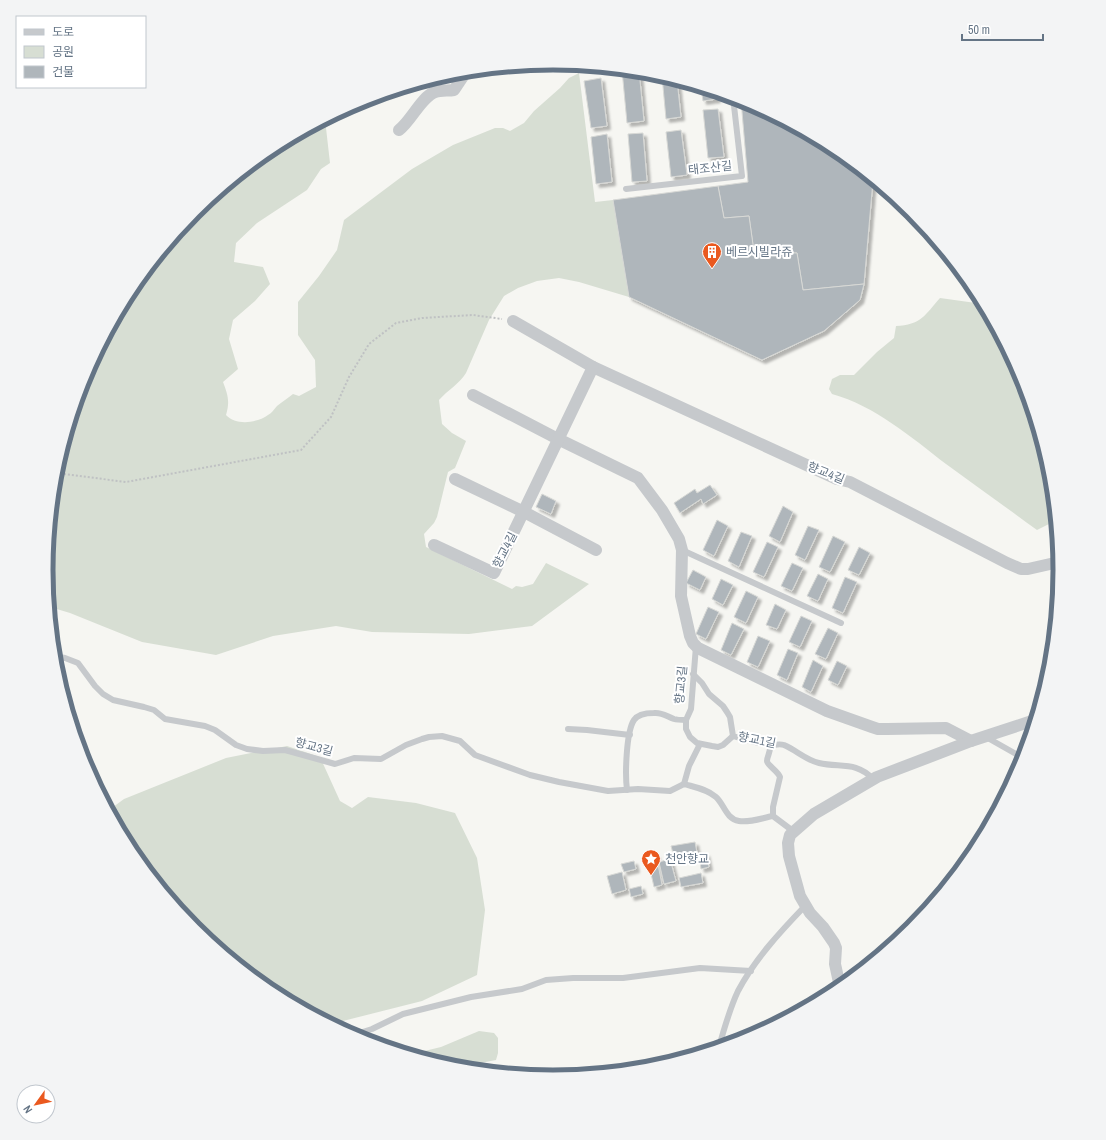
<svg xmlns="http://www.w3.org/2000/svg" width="1106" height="1140" font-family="'Archivo Narrow','Noto Sans KR',sans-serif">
  <defs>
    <filter id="shadow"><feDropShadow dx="3.5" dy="3.5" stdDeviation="1" flood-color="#0004"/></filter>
  </defs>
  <rect width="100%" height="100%" fill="#f6f6f2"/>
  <g fill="#d7ded3">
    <path d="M579 73 595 202 613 200 629 297 579 282 559 278 537 281 518 288 504 296 489 320 466 373C459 384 448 390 439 400L442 424 452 433 466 441 455 468 448 472 437 517 434 523 424 534 426 547 512 589 516 586 522 587 533 584 546 563 589 584 532 626 469 634 372 632 336 626 273 636 216 655 142 642 70 613 50 607 46 570 56 471 85 376 132 288 195 211 272 148 330 117 326 128 330 163 321 169 307 190 257 223 236 243 234 262 263 267 270 284 255 301 233 320 229 339 238 369 223 382C228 395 230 402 226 415 236 426 257 423 268 415 272 413 274 409 277 406 282 402 288 398 293 394L299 396 316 387 315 360 298 335V302L319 276 337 250 344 220 412 169 453 145 495 128H503L510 131 524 123 534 111 560 88 569 78Z"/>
    <path d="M940 298 983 304 1021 376 1050 471 1055 521 1037 530C1007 508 976 486 946 464 911 437 875 406 832 394L829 389 832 379 840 375H854L877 352 894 338 896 326C921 325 925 315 940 298Z"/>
    <path d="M287 746 320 757 340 801 352 808 368 797 416 803 455 813 477 858 485 910 477 975 422 1001 331 1024 271 991 194 928 131 851 109 810 124 799 226 758Z"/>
    <path d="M479 1031 494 1033 498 1038V1053L496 1060 465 1066 463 1068 454 1067 412 1054 441 1047Z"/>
  </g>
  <g fill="#afb6bb" stroke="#d7d8d5" filter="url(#shadow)">
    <path d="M622 70 639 71 644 121 627 123Z"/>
    <path d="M662 76 677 80 681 117 666 119Z"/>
    <path d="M601 78 607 126 591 128 584 81Z"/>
    <path d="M701 88 716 92 717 99 703 101Z"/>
    <path d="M741 100 747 102 822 142 823 145 829 154 840 158 847 159 873 180 864 284 803 290 797 253 754 252 749 216 724 218 718 186 748 182Z"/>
    <path d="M718 109 724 157 708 158 703 110Z"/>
    <path d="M681 130 687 175 671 177 666 132Z"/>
    <path d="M643 133 647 181 632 182 628 134Z"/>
    <path d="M607 134 612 182 596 184 591 137Z"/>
    <path d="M718 186 724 218 749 216 754 252 797 253 803 290 864 284 860 300 824 331 762 360 629 297 613 200Z"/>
    <path d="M710 485 717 495 703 504 701 499 680 513 674 503 695 489 697 493Z"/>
    <path d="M542 494 556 501 551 514 536 507Z"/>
    <path d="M783 506 793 512 780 542 769 536Z"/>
    <path d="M717 520 728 526 714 556 703 550Z"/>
    <path d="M808 526 819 530 805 560 795 555Z"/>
    <path d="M741 532 752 536 739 567 728 561Z"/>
    <path d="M833 536 845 542 830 572 819 567Z"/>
    <path d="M767 542 778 547 764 577 753 572Z"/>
    <path d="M859 547 870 553 859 575 848 570Z"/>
    <path d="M792 563 803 568 792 591 781 586Z"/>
    <path d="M693 570 706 577 700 590 686 583Z"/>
    <path d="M818 574 828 579 818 601 807 596Z"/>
    <path d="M845 577 857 582 843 613 832 608Z"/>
    <path d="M721 579 733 585 723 605 712 599Z"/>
    <path d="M746 591 758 597 746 623 734 617Z"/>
    <path d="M775 604 786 610 777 629 766 625Z"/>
    <path d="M708 607 719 612 706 639 696 634Z"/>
    <path d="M801 616 812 621 800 647 789 642Z"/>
    <path d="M732 623 744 629 731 655 721 650Z"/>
    <path d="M828 628 838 633 826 659 815 654Z"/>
    <path d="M758 636 770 641 758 667 747 662Z"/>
    <path d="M788 649 798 653 787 680 777 675Z"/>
    <path d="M813 660 823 666 811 692 802 687Z"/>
    <path d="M837 661 847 666 838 685 828 680Z"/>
    <path d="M695 842 697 853 674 857 671 846Z"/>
    <path d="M706 853 709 867 701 869 699 855Z"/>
    <path d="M656 854 662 885 654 887 647 856Z"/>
    <path d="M670 859 676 881 664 884 659 862Z"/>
    <path d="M634 861 636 869 624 872 621 864Z"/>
    <path d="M622 872 626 890 612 894 607 876Z"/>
    <path d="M701 873 703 883 681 887 679 878Z"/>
    <path d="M641 886 643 894 631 897 629 889Z"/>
  </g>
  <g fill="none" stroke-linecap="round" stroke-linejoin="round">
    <path stroke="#bfc1c3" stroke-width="2" stroke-dasharray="2 2" stroke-linecap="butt" d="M56 473 126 482 301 450 331 417 349 377 369 344 396 323 422 318 473 315 502 319"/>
    <g stroke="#c6c9cc" stroke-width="6">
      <path d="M626 189 742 176 733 97"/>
      <path d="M682 550 841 623"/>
      <path d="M696 646 691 709 686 720V729L690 737 697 743 712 746 718 747 723 745 733 736"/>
      <path d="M54 656 65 658 78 663 95 686 103 694 113 700 144 707 154 710 165 719 205 726 215 730 236 745 247 749 263 751 285 750 335 764 354 758 381 759 406 745 422 739 429 737 442 736 460 741 475 755 530 775 559 782 608 791 638 789 670 791 684 784C694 787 707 789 716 797 724 804 726 819 739 821 749 823 762 818 773 816L793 831"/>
      <path d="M693 674 702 683 709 694 723 706 727 712 730 717 733 736C745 740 757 743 769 745 774 746 778 743 784 745 796 750 806 760 819 763 840 768 856 761 873 779"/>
      <path d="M568 729 587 730 630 735"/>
      <path d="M986 737 1023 758"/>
      <path d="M770 745C771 752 767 756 767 761 767 765 778 771 780 777L773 807V816"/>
      <path d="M684 784 689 766 700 744"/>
      <path d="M627 790C625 775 626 732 634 720 638 714 647 713 654 713 662 712 666 716 674 719 677 720 682 720 686 720"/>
      <path d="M353 1035 372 1029 403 1014 471 997 522 989 546 980 573 978H623L700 968 751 971"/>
      <path d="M719 1047C724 1029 730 1008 738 991 755 959 780 932 805 906"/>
    </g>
    <g stroke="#c6c9cc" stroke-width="12">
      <path d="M399 130C412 120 421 97 435 92 441 90 448 91 454 90L466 72"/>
      <path d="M513 321 593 367 837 479 850 482 1007 563 1021 569H1028L1059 562"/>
      <path d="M473 395 558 439 638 478 662 510 679 539 682 550 681 596 690 636 693 643 698 648 827 711 872 727 878 729H887L946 728 971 741"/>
      <path d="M455 479 524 512 596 550"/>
      <path d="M434 545 494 573 593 367"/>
      <path d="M840 987 835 964 836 948 834 943 823 927 810 913 800 896 789 856 788 843 790 835 814 814 877 777 971 741 1035 720"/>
    </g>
  </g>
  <defs>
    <symbol id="building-pin" viewBox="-11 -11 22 30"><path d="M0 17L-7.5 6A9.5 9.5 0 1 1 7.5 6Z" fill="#ea591f" stroke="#fff"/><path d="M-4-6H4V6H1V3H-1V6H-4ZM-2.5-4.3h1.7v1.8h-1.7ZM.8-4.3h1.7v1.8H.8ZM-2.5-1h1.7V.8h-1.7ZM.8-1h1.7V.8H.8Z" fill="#fff"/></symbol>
    <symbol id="sight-pin" viewBox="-11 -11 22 30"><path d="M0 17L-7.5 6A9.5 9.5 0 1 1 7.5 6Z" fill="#ea591f" stroke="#fff"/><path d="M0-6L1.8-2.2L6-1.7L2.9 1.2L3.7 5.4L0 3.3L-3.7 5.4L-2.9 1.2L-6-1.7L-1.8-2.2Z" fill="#fff"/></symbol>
  </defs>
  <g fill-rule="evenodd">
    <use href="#building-pin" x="701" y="241" width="22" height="30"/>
    <use href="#sight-pin" x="640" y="848" width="22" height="30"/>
  </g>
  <g text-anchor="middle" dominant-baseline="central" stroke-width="4" stroke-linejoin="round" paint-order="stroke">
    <g font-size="12" fill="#647485" stroke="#fff">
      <text transform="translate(710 168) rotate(-6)">태조산길</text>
      <text transform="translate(826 473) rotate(22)">향교4길</text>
      <text transform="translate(505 550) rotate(-63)">향교4길</text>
      <text transform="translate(681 685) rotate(-85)">향교3길</text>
      <text transform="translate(757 740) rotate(11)">향교1길</text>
      <text transform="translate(314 747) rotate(15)">향교3길</text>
    </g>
    <g font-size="12" fill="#647485" stroke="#fff" text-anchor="start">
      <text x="726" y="252">베르시빌라쥬</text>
      <text x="665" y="859">천안향교</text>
    </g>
  </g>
  <path d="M0 0H1106V1140H0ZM53 570a500 500 0 1 1 1000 0a500 500 0 1 1-1000 0Z" fill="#f3f4f5" fill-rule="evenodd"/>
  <path fill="none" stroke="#647485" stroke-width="5" d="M53 570a500 500 0 1 1 1000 0a500 500 0 1 1-1000 0Z"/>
  <rect x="16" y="16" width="130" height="72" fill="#ffffff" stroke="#c1c7ce"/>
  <rect x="24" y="29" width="20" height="6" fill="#c6c9cc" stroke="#c1c7ce"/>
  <text x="52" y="36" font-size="12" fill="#647485">도로</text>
  <rect x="24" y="46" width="20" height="12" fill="#d7ded3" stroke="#c1c7ce"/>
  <text x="52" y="56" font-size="12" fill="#647485">공원</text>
  <rect x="24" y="66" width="20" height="12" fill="#afb6bb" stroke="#c1c7ce"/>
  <text x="52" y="76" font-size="12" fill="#647485">건물</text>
  <g transform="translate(36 1104) rotate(237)"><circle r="19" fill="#ffffff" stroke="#c1c7ce"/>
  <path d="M0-3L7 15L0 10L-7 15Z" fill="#ea591f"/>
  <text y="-6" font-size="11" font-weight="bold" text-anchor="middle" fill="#647485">N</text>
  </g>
  <path d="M962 34v6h81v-6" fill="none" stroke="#647485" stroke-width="2"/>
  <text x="968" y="34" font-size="12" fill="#647485" stroke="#ffffff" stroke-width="3" paint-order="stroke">50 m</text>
</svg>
